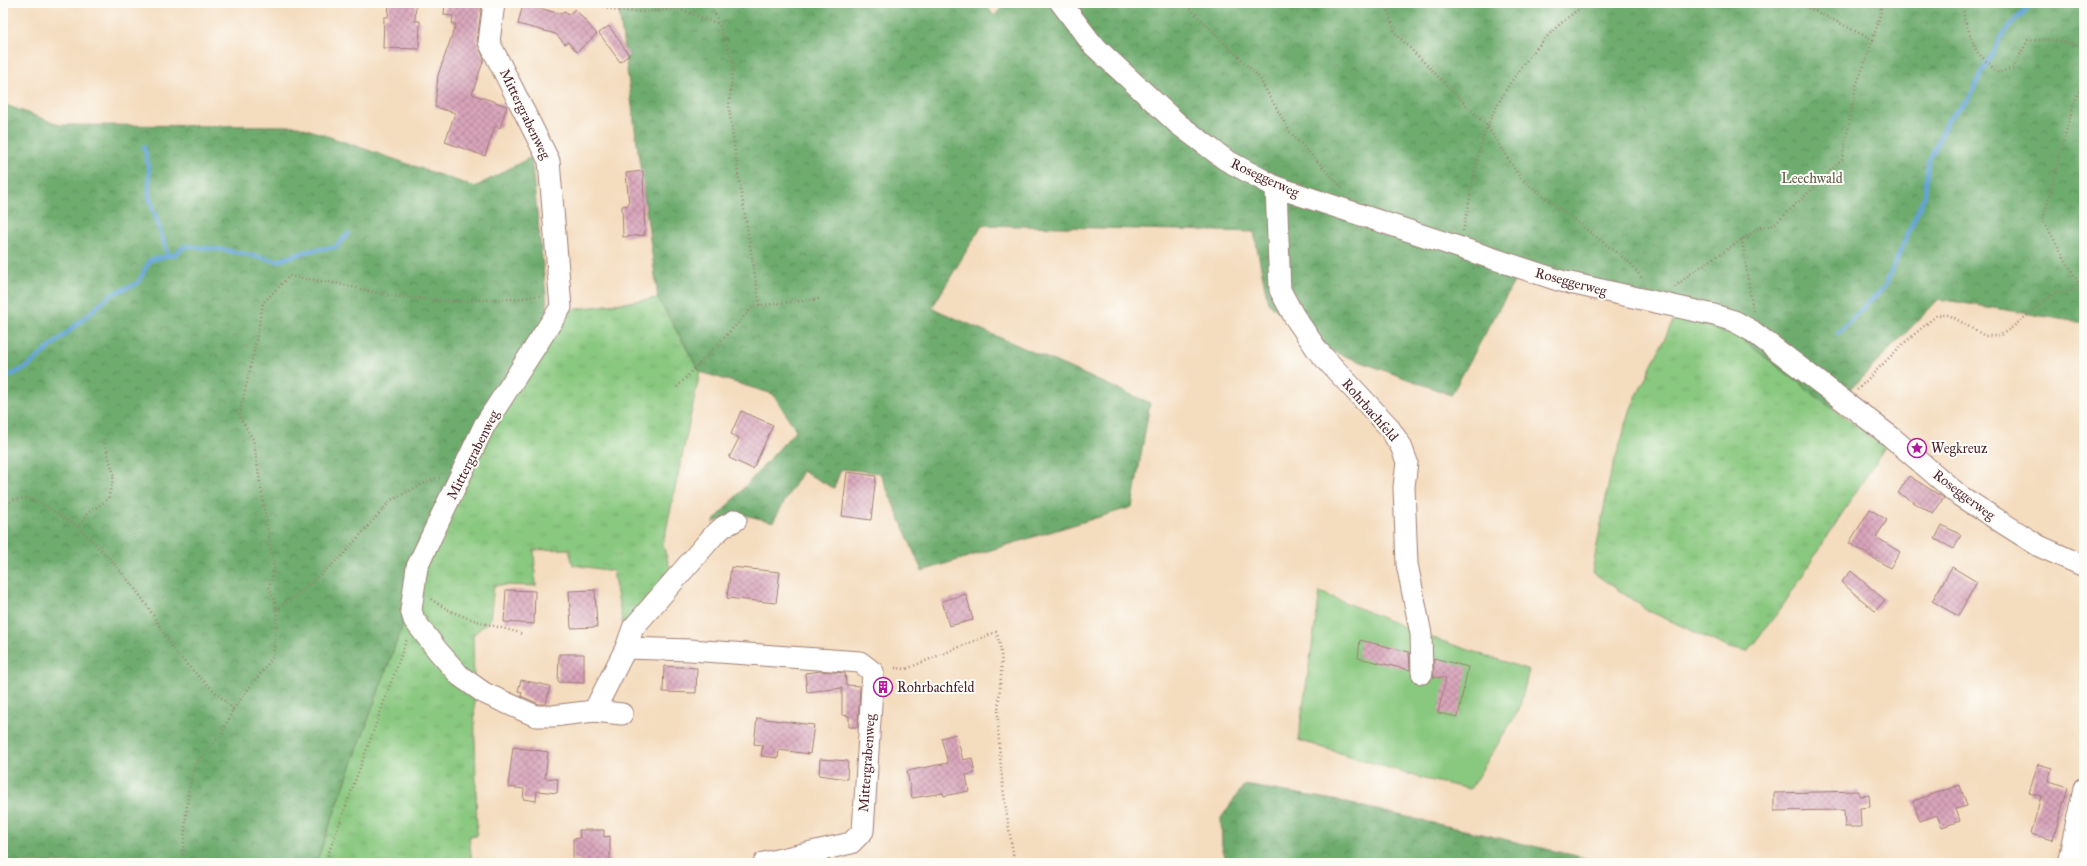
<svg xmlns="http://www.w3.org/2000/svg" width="2087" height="866" font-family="'IM FELL Great Primer',serif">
  <defs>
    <pattern id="grass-tufts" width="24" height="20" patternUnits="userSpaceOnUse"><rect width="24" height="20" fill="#89c87f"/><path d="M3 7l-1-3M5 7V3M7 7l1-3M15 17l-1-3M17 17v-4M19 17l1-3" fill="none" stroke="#78ab6e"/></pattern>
    <pattern id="forest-crowns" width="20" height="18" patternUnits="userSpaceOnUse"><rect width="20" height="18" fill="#6eac6e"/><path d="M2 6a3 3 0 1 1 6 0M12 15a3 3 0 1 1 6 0" fill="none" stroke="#5c8b5b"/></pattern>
    <pattern id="building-cross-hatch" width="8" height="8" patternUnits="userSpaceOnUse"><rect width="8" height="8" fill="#d8a4ba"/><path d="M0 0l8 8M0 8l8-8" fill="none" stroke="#b18597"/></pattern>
  </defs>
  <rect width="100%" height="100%" fill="#fdfcf7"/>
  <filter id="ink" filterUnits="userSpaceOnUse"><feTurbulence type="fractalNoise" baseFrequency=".025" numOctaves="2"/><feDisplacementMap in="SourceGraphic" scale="8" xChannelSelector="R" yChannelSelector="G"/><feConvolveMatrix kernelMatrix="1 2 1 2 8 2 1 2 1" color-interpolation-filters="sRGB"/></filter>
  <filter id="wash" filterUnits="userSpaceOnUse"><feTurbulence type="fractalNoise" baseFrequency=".012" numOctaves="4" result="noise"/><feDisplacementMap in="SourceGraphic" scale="16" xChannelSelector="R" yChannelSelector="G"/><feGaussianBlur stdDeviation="0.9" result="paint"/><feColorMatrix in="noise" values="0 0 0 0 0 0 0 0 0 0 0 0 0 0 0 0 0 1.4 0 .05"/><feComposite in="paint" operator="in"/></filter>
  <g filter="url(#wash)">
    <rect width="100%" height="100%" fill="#f4dcbe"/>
    <g fill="url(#grass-tufts)" stroke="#6a7455">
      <path d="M658 298 700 372 663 545 671 571 623 626 613 571 573 565 569 549 534 550 536 586 494 585 490 620 473 635 477 836 469 837 472 863H316L403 624 408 565 548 313Z"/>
      <path d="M1676 315 1740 338 1885 447 1782 607 1747 652 1729 648 1649 611 1592 572 1610 476 1631 408Z"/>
    </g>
    <g fill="url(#forest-crowns)" stroke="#5c664c">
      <path d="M618 3H985L994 16 1006 3H2084V323L1939 299 1832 408 1740 338 1676 315 1519 273 1451 395 1323 348 1268 303 1254 232 982 225 932 308 1150 403 1132 507 922 571 880 473 841 469 834 488 802 471 773 522 737 513 712 523 796 430 773 394 700 372 658 298Z"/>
      <path d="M3 104 60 125 298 126 475 187 531 157 548 313 408 565 403 624 316 863H3Z"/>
      <path d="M1244 785 1329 799 1607 863H1227L1222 846 1221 818Z"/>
    </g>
    <path fill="#89c87f" stroke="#6a7455" d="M1320 592 1421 634 1529 670 1519 710 1470 789 1424 779 1298 740Z"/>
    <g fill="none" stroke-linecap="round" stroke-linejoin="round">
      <g stroke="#63a4d6" stroke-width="4.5">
        <path d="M144 147 149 169V196L168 255"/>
        <path d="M1838 333 1885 286 1925 195 1928 163 1949 118 1968 100 2000 39 2015 20 2034 3"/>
        <path d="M3 379 27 367 112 294 138 283 150 260 176 254 185 246 225 250 278 261 308 251 336 247 348 234"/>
      </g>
    </g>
    <g id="blocks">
      <g fill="url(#building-cross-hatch)">
        <path d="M389 3H416L415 21H420L419 49 383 48 384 17H388Z"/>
        <path d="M445 3H482L477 41 484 59 472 94 507 106 500 128 495 126 485 156 445 142 455 113 435 107 438 75 456 24H452L453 16 444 15Z"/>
        <path d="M523 4 561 14 565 11 568 15 575 9 597 34 577 52 568 42 565 44 556 34 518 24Z"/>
        <path d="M609 26 629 55 620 62 599 33Z"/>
        <path d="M643 171 645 235 623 237 622 206 629 205 626 173Z"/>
        <path d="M741 411 773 425 753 469 729 458 739 438 731 434Z"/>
        <path d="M847 472 876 476 871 520 842 516Z"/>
        <path d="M1909 476 1944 498 1933 514 1898 493Z"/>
        <path d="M1870 509 1887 520 1876 537 1900 552 1890 568 1849 543Z"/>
        <path d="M1942 525 1961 535 1954 549 1935 539Z"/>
        <path d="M731 567 780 572 776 603 727 598Z"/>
        <path d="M1952 567 1977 582 1958 616 1932 601Z"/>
        <path d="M1851 571 1885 600 1875 611 1841 582Z"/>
        <path d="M506 590 535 591 534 624 504 622Z"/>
        <path d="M595 590 597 627 571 628 569 591Z"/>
        <path d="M966 594 973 620 949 626 942 601Z"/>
        <path d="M1360 640 1409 652 1410 670 1358 658Z"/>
        <path d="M559 654H584V683L558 682Z"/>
        <path d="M1434 658 1468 667 1458 717 1438 713 1446 678 1433 677Z"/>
        <path d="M664 666 697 668 696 693 663 692Z"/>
        <path d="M821 671 845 673 846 685 860 686 858 727H849V716L842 715V688L807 692 805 673Z"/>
        <path d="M521 680 550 686 546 704H539L521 696 522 692 518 691Z"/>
        <path d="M757 718 814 725 810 754 779 750 778 758 761 756 763 745 754 744Z"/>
        <path d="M956 734 963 760 972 758 975 773 966 775 969 791 944 796 943 793 912 798 907 771 948 763 941 738Z"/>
        <path d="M513 747 548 752 545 778 558 779 557 793 537 791 536 801 523 799 524 789 508 787Z"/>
        <path d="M820 759 848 761 847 779 819 775Z"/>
        <path d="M2038 764 2052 768 2048 781 2068 787 2053 840 2031 834 2041 796 2029 793Z"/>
        <path d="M1960 785 1967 806 1956 809 1960 821 1942 827 1937 815 1920 821 1913 801Z"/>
        <path d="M1859 791V796L1869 795 1870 807 1860 808 1861 827H1845L1844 810 1774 811V793Z"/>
        <path d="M579 830H604V837L610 836V863H580V860H573V839L580 838Z"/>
      </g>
    </g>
  </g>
  <g filter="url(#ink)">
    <use href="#blocks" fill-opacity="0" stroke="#9f7e74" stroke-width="1"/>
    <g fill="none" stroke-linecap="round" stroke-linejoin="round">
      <defs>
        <g id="minor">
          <path d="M494 3 489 42 549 161 561 307 484 426 417 567 411 610 414 620 438 651 460 676 484 693 536 716H553L594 711 622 714"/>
          <path d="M1061 3 1093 45 1178 124 1226 160 1276 187 1561 281 1714 315 1734 321 1752 331 1890 436 1960 496 2039 546 2084 566"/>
          <path d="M1276 187 1280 290 1294 316 1318 351 1388 426 1401 446 1407 462 1404 487 1407 564 1421 634 1422 673"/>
          <path d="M626 648 633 628 713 536 723 527 736 520"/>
          <path d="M594 711 626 648 690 650 860 662 873 672 863 831 851 843 764 863"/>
          <path d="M2068 863 2084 788"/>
        </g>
      </defs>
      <use href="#minor" stroke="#9f7e74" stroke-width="23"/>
      <g stroke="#9f7e74" stroke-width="2.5" stroke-dasharray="1 3" stroke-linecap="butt">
        <path d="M596 3 616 11 647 12 678 9 719 24"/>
        <path d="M710 3 719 24 733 63 729 108 737 167 760 306"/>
        <path d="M1184 3 1258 76 1290 132 1344 190"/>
        <path d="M1386 3 1395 33 1487 126 1521 179 1630 263 1643 280"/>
        <path d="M1963 3 1964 18 1976 51 1998 73 2013 68 2028 40H2052L2084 46"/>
        <path d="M1873 40 1881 11 1880 3"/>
        <path d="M2084 76 2069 120 2043 220 2084 293"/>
        <path d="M1463 231C1470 203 1473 173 1481 145 1494 96 1544 28 1589 3"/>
        <path d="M1742 239 1753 312"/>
        <path d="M1675 287 1690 274 1761 227 1774 225 1842 160 1856 86 1873 40 1799 3"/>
        <path d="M677 387 754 306 819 299"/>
        <path d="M1857 390 1902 345 1937 315H1949L1985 336H1999L2010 329 2056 292 2084 290"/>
        <path d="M3 506 16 499 33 498 78 527 87 514 108 499 114 475 103 437"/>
        <path d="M78 527C104 552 132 581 151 612 161 627 167 642 179 656 196 675 215 691 233 709L273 657 277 617 275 602 269 587 274 569 253 439 239 416 253 356 263 303 289 276 339 284 391 296 449 301 516 299 543 295"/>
        <path d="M431 599C458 619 492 625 524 634"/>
        <path d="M276 609 292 599 342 556 391 500 433 479 440 478"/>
        <path d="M895 668 906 669 996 632C1007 658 998 690 998 717 999 766 1006 815 1015 863"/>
        <path d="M182 863 188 793 196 763 222 734 233 709"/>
        <path d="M325 863 407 639"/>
      </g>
      <use href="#minor" stroke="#fff" stroke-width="21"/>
    </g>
  </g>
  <defs>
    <symbol id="sight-ring" viewBox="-11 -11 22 22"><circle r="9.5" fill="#fdfcf7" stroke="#b5179e" stroke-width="1.5"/><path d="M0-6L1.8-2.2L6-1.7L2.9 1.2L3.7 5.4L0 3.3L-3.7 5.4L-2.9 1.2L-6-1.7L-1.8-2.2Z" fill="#b5179e"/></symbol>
    <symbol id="building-ring" viewBox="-11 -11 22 22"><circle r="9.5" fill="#fdfcf7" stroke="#b5179e" stroke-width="1.5"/><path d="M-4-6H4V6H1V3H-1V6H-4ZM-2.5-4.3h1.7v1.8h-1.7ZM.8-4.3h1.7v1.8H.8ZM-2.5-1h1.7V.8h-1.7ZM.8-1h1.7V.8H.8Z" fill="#b5179e"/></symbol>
  </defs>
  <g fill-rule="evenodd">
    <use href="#sight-ring" x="1906" y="437" width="22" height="22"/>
    <use href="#building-ring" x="872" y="676" width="22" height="22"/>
  </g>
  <g text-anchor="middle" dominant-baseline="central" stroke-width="4" stroke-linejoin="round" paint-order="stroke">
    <g font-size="14" fill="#4a1f2b" stroke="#fdfcf7">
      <text transform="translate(525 114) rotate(64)">Mittergrabenweg</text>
      <text transform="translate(1265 178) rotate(25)">Roseggerweg</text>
      <text transform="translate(1571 282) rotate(15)">Roseggerweg</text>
      <text transform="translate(1370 410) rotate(49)">Rohrbachfeld</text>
      <text transform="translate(473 455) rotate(-63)">Mittergrabenweg</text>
      <text transform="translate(1964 495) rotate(37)">Roseggerweg</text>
      <text transform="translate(867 763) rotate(-86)">Mittergrabenweg</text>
    </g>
    <g font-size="14" fill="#605a48" stroke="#fdfcf7">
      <text x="1812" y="178">Leechwald</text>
    </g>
    <g font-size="14" fill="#4a1f2b" stroke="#fdfcf7" text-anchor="start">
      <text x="1931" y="448">Wegkreuz</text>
      <text x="897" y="687">Rohrbachfeld</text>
    </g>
  </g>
  <rect width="2087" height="866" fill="none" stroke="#fdfcf7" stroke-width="16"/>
</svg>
